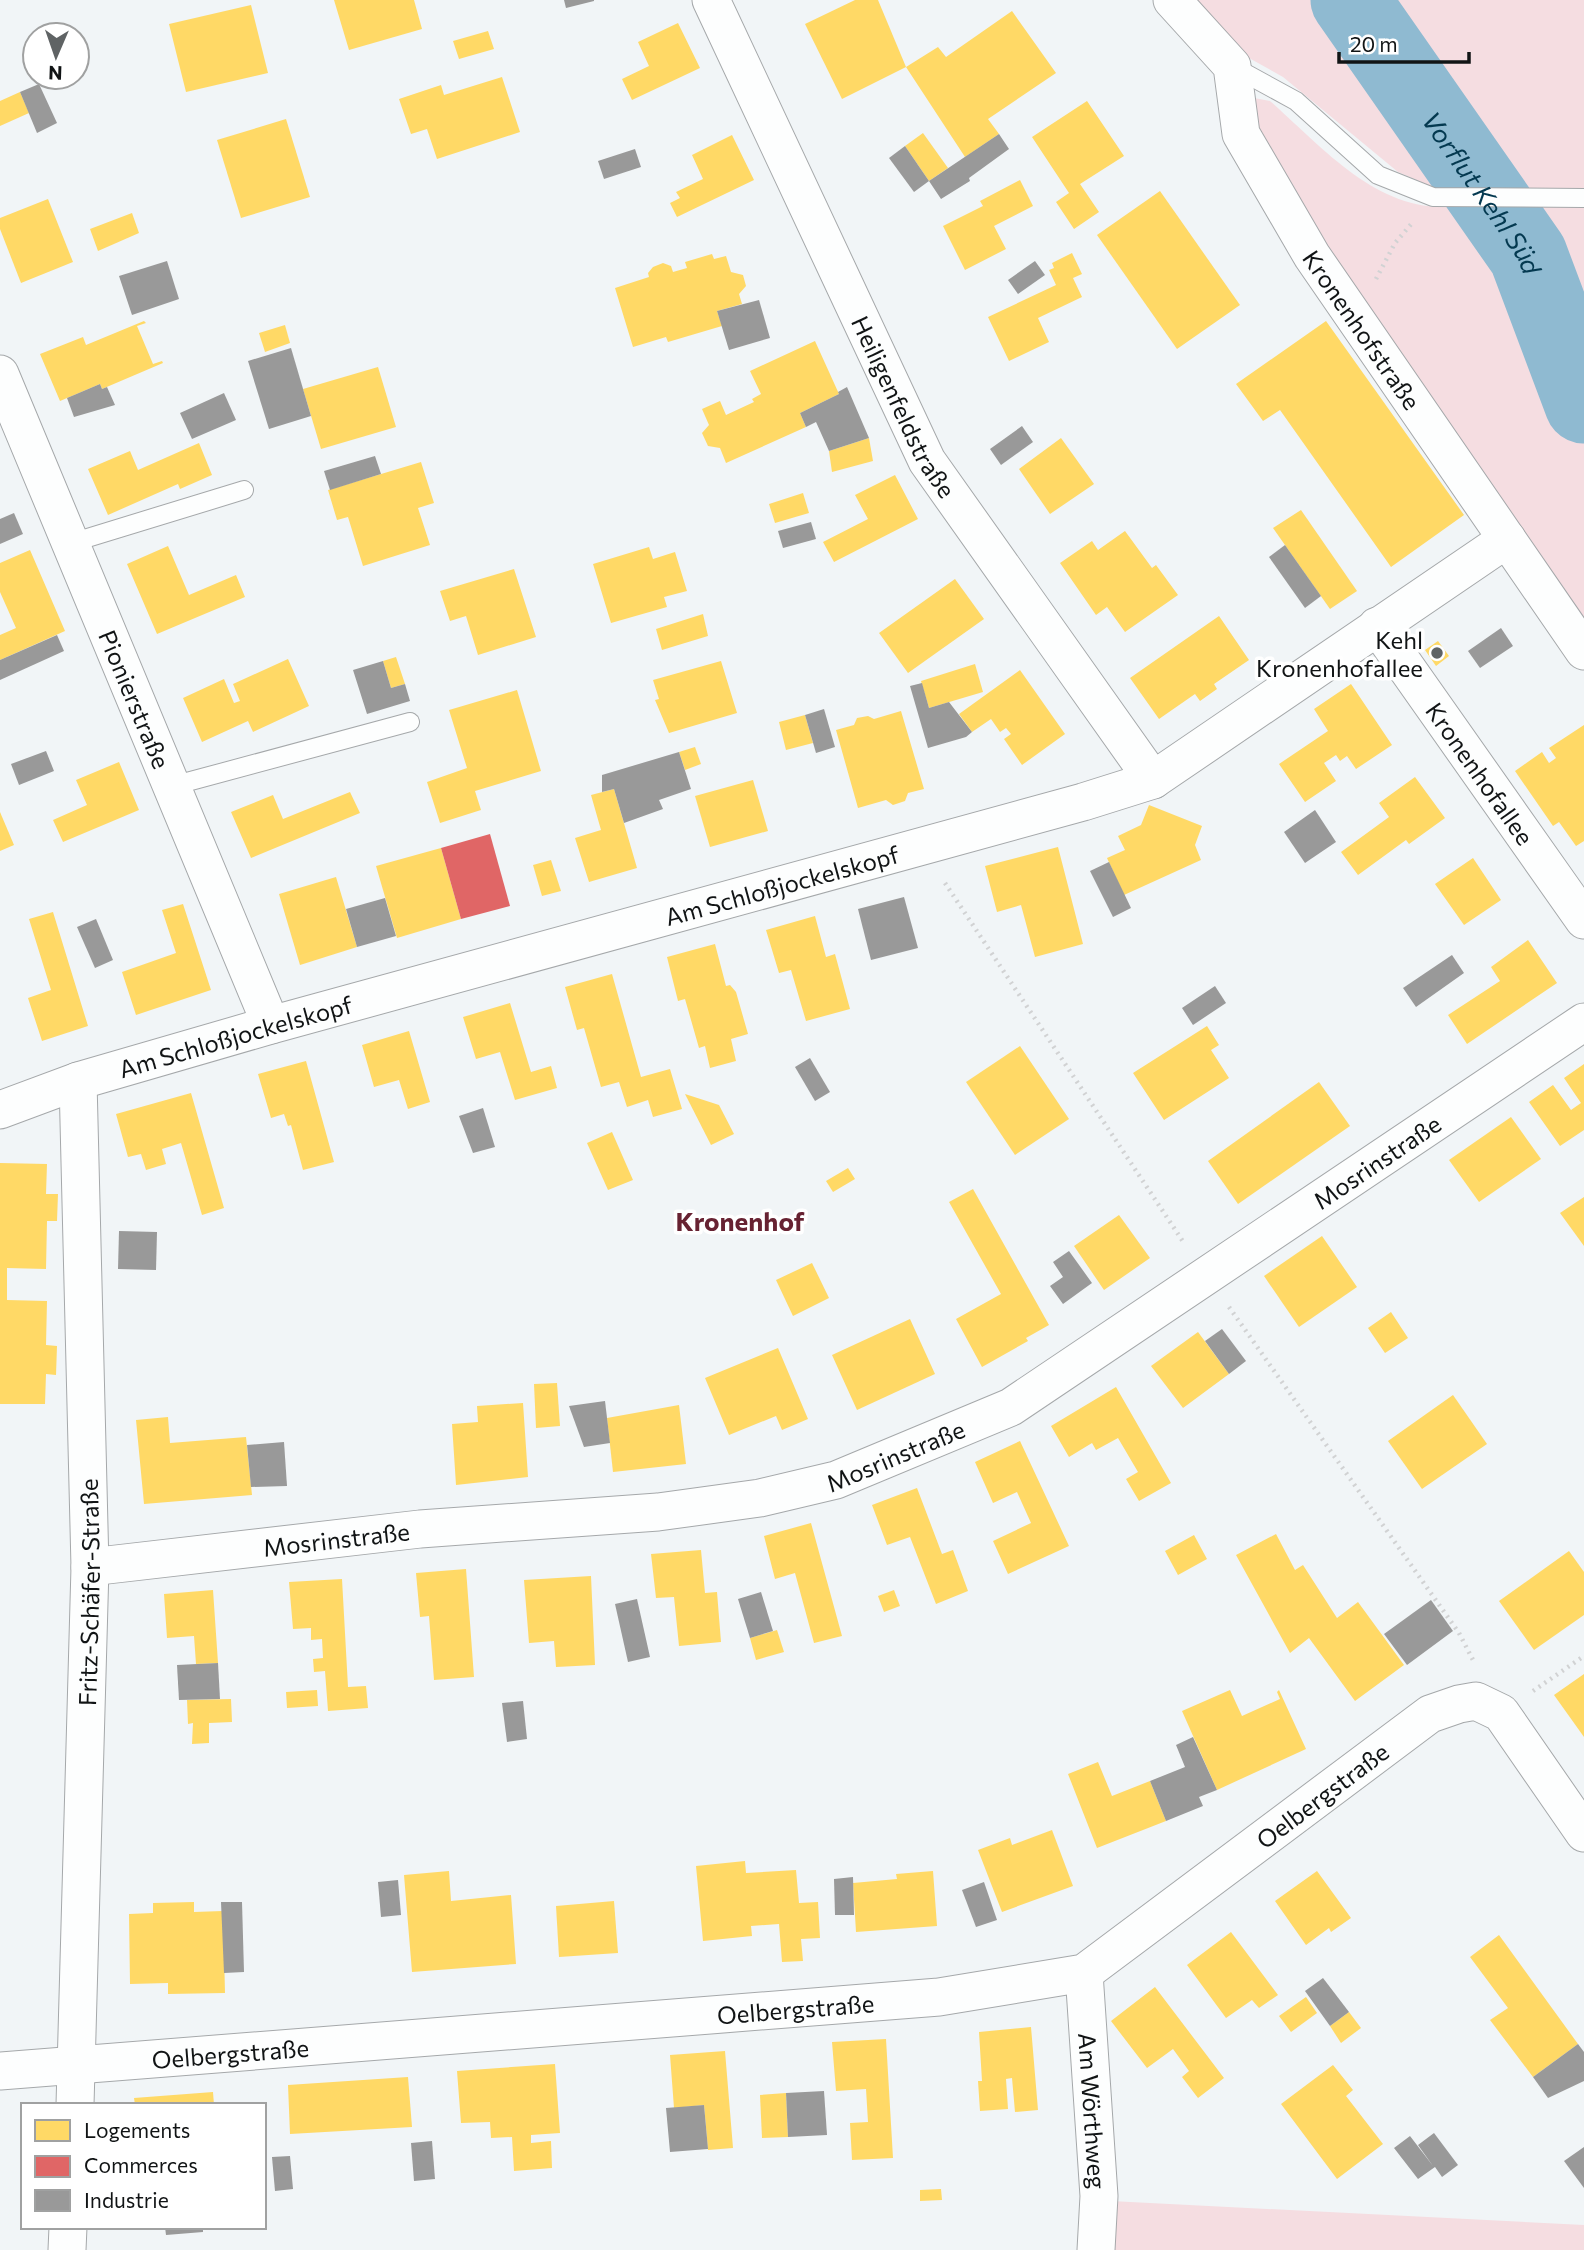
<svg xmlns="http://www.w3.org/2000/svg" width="1584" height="2250" font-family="Commissioner,sans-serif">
  <rect width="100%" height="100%" fill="#f1f5f7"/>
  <g fill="#f5dde1">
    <path d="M1192 0H1584V623L1253 142 1254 98 1270 101C1320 145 1374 209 1446 207L1433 187 1398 172 1283 77 1240 53Z"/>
    <path d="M1111 2201 1584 2225V2250H1108Z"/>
  </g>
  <g fill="#ffd966">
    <path d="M334 0H414L422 29 349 50Z"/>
    <path d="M855 0H878L906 67 842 99 805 24Z"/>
    <path d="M251 5 268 73 186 92 169 24Z"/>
    <path d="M1012 11 1056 73 988 119 999 134 965 157 906 67 938 47 946 57Z"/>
    <path d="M678 23 700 68 632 100 622 79 649 66 638 42Z"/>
    <path d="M488 31 494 49 459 59 453 41Z"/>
    <path d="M502 77 520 132 437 159 427 129 411 134 399 99 441 85 444 95Z"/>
    <path d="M20 92 29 113 0 126V101Z"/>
    <path d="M1087 101 1124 156 1080 184 1099 212 1074 229 1056 202 1069 193 1032 137Z"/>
    <path d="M286 119 310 197 241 218 217 140Z"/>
    <path d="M923 133 948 168 929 181 905 146Z"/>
    <path d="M732 135 754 180 677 217 670 203 680 198 676 192 703 179 692 155Z"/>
    <path d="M1020 180 1033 206 994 226 1006 249 965 270 943 226 983 206 980 201Z"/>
    <path d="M1160 191 1240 305 1177 349 1097 235Z"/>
    <path d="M48 199 73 262 21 283 0 229V218Z"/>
    <path d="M132 213 139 233 98 251 90 229Z"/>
    <path d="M1072 253 1082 274 1073 278 1082 297 1038 318 1049 342 1009 361 988 317 1056 285 1049 270 1054 268 1052 263Z"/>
    <path d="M712 254 714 259 726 256 731 272 743 275 746 286 739 294 742 304 717 311 722 326 668 342 666 337 633 347 615 288 649 277 648 273 653 267 663 263 671 266 673 272 687 268 685 262Z"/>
    <path d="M144 321 146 323 137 326 153 364 162 361 163 363 102 389 100 384 60 401 40 354 83 337 86 345Z"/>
    <path d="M1326 321 1464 515 1391 567 1280 410 1263 421 1236 384Z"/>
    <path d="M285 325 290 343 265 352 259 333Z"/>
    <path d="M815 341 839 394 800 413 806 427 726 463 720 448 708 446 702 433 709 425 702 409 720 401 726 415 754 402 752 399 761 394 750 371Z"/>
    <path d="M378 367 396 427 321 449 303 389Z"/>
    <path d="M869 438 873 461 832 472 829 451Z"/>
    <path d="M1061 438 1094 484 1050 514 1019 469Z"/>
    <path d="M199 443 212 475 180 489 178 484 108 515 88 469 130 451 138 470Z"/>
    <path d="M421 462 434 503 418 508 430 545 363 566 348 517 337 520 328 490Z"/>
    <path d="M895 475 918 519 834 562 823 542 868 519 855 495Z"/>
    <path d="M803 493 809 513 775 523 769 504Z"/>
    <path d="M1301 510 1357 591 1330 609 1273 528Z"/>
    <path d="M1125 531 1152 568 1156 565 1178 595 1125 632 1107 607 1096 615 1060 563 1092 541 1098 550Z"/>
    <path d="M168 546 189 595 236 575 245 597 157 634 127 564Z"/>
    <path d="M649 547 653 559 675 552 687 591 664 597 667 607 611 623 593 564Z"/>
    <path d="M30 550 65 631 0 660V635L16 628 0 592V563Z"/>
    <path d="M514 569 536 637 478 655 466 616 450 621 440 591Z"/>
    <path d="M955 579 984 619 908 673 879 633Z"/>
    <path d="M703 614 708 636 662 650 656 629Z"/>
    <path d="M1219 616 1249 660 1214 684 1217 689 1200 701 1195 694 1159 719 1130 678Z"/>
    <path d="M1438 641 1449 656 1436 666 1425 650Z"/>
    <path d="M396 657 405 684 391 688 383 661Z"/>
    <path d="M288 659 309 706 253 732 248 721 202 742 183 698 224 679 234 703 240 701 233 684Z"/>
    <path d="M721 661 737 713 669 733 655 700 659 699 653 680Z"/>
    <path d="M975 664 983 692 929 708 921 681Z"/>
    <path d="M1020 670 1065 734 1022 765 1004 739 1011 734 1006 728 1000 732 991 719 972 732 959 714Z"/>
    <path d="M1351 684 1392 745 1356 769 1347 756 1340 761 1336 755 1324 763 1336 781 1305 802 1279 764 1328 731 1314 709Z"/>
    <path d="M517 690 541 771 475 791 481 810 440 823 427 782 467 768 449 710Z"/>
    <path d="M901 711 924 789 908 793 905 801 893 805 886 800 858 808 836 730 854 725 857 718 868 716 874 719Z"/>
    <path d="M805 715 813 743 786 750 779 722Z"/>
    <path d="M1584 725V841L1576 846 1559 822 1553 826 1515 771 1542 752 1549 763 1556 758 1549 748Z"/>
    <path d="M695 747 701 764 685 770 679 752Z"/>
    <path d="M119 762 139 810 63 842 53 820 87 805 76 780Z"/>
    <path d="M1415 777 1445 818 1409 844 1406 840 1358 875 1341 852 1389 817 1379 803Z"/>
    <path d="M753 780 768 831 710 847 695 796Z"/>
    <path d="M614 789 637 868 589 882 575 838 601 830 591 795Z"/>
    <path d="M350 792 360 813 251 858 231 812 273 795 283 819Z"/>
    <path d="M1149 805 1202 826 1195 845 1201 860 1124 895 1107 858 1125 850 1118 836 1141 825Z"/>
    <path d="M0 812 14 845 0 851Z"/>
    <path d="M1058 847 1083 944 1035 957 1021 905 997 912 985 866Z"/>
    <path d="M441 848 461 919 397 938 376 866Z"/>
    <path d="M1473 858 1501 900 1464 925 1435 884Z"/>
    <path d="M551 860 561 891 542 896 533 865Z"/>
    <path d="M336 877 357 947 300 965 279 894Z"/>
    <path d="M183 904 211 990 136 1015 122 972 176 953 162 910Z"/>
    <path d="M53 912 88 1026 42 1041 28 998 51 990 29 919Z"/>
    <path d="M815 916 826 957 835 954 850 1009 806 1021 791 970 779 973 766 930Z"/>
    <path d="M1528 940 1557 983 1467 1044 1448 1015 1500 981 1491 967Z"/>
    <path d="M715 944 726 986 730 985 736 992 748 1034 731 1039 736 1061 710 1068 705 1046 699 1048 685 999 678 1001 667 957Z"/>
    <path d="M612 974 641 1077 670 1069 682 1109 653 1117 648 1100 627 1107 619 1082 601 1087 584 1028 577 1030 565 987Z"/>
    <path d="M510 1003 531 1072 551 1066 557 1088 515 1100 500 1052 476 1059 463 1017Z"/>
    <path d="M1207 1026 1219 1045 1211 1050 1229 1078 1164 1120 1133 1073Z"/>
    <path d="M409 1031 430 1102 408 1109 399 1080 374 1087 362 1045Z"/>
    <path d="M1020 1046 1069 1119 1015 1155 966 1082Z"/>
    <path d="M306 1061 334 1162 303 1170 291 1125 288 1126 284 1114 271 1118 258 1074Z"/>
    <path d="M1584 1064V1130L1560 1146 1529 1102 1553 1085 1571 1110 1581 1103 1564 1078Z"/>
    <path d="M1319 1082 1350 1126 1238 1204 1208 1161Z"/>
    <path d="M191 1093 224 1208 202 1215 181 1143 162 1149 166 1164 146 1170 141 1154 128 1157 116 1114Z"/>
    <path d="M685 1094 719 1105 734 1134 711 1145Z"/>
    <path d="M1511 1117 1541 1159 1479 1202 1449 1160Z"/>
    <path d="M612 1132 633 1180 608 1190 587 1143Z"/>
    <path d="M0 1163 47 1164 46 1194H58L57 1221H47L46 1269 7 1268V1300L47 1301 46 1345 57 1346 56 1375 46 1374 45 1404H0Z"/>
    <path d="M848 1168 855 1179 833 1192 826 1181Z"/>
    <path d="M973 1189 1049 1325 1026 1338 1028 1341 982 1367 956 1319 1001 1294 949 1202Z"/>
    <path d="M1584 1197V1246L1560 1213Z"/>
    <path d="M1119 1215 1150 1258 1104 1290 1074 1246Z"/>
    <path d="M1322 1236 1357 1287 1299 1327 1264 1276Z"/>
    <path d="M812 1263 829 1298 793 1316 776 1280Z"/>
    <path d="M1391 1312 1408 1338 1385 1353 1368 1328Z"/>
    <path d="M910 1319 935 1374 857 1410 832 1355Z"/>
    <path d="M1198 1332 1229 1374 1183 1408 1151 1366Z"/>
    <path d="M778 1348 808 1419 782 1430 776 1416 729 1435 705 1378Z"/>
    <path d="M557 1383 560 1426 536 1428 534 1384Z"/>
    <path d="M1116 1387 1171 1483 1139 1501 1126 1479 1138 1472 1118 1438 1096 1450 1092 1443 1069 1457 1051 1426Z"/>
    <path d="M1453 1395 1487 1444 1422 1489 1388 1441Z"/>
    <path d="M523 1403 528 1477 456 1485 452 1424 478 1422 477 1406Z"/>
    <path d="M679 1405 686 1464 613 1472 607 1418Z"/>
    <path d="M168 1417 170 1443 246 1437 252 1495 144 1504 136 1420Z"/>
    <path d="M1020 1441 1069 1546 1008 1574 993 1541 1031 1523 1017 1492 993 1503 975 1462Z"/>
    <path d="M917 1488 942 1554 953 1550 968 1591 936 1604 910 1537 887 1545 872 1505Z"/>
    <path d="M811 1523 842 1636 814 1643 795 1573 775 1579 764 1536Z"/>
    <path d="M1276 1534 1295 1570 1303 1565 1337 1618 1358 1602 1404 1665 1355 1701 1309 1638 1290 1653 1236 1555Z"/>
    <path d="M1194 1535 1207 1559 1178 1575 1165 1551Z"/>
    <path d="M701 1550 705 1593 717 1592 721 1642 679 1646 674 1597 656 1598 651 1554Z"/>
    <path d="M1569 1551 1584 1572V1615L1534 1650 1499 1601Z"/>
    <path d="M466 1569 474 1677 434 1680 429 1616 420 1617 416 1573Z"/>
    <path d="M591 1576 595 1665 556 1667 554 1641 529 1643 524 1580Z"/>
    <path d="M342 1579 348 1687 366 1686 368 1708 328 1711 325 1671 314 1672 313 1659 323 1658 322 1639 311 1640V1628L293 1629 289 1582Z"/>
    <path d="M213 1590 218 1663 196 1664 194 1636 167 1638 164 1594Z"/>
    <path d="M894 1590 900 1606 884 1612 878 1596Z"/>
    <path d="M777 1630 784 1652 756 1660 750 1638Z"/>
    <path d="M1584 1674V1737L1554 1695Z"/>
    <path d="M317 1690 318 1706 287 1708 286 1692Z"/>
    <path d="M1230 1690 1242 1716 1280 1699 1277 1692 1279 1690 1306 1749 1217 1790 1182 1711Z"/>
    <path d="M231 1699 232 1722 209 1723V1743L192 1744 193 1723 188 1724 187 1700Z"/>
    <path d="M1098 1762 1112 1796 1150 1781 1166 1821 1097 1848 1068 1774Z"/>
    <path d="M1052 1830 1073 1886 1002 1912 978 1850 1010 1838 1012 1845Z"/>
    <path d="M745 1861 746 1873 796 1870 799 1903 818 1902 820 1938 801 1939 803 1961 782 1962 779 1924 751 1926 752 1936 703 1941 696 1866Z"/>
    <path d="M449 1871 451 1901 511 1895 516 1964 412 1972 404 1875Z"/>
    <path d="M933 1871 937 1926 856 1932 853 1883 897 1879 896 1874Z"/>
    <path d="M1317 1871 1351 1918 1331 1932 1329 1928 1306 1945 1275 1901Z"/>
    <path d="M614 1901 618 1953 559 1957 556 1906Z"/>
    <path d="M194 1902V1912L223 1911 225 1993 168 1994V1983L130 1984 129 1914 153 1913V1903Z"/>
    <path d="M1231 1932 1278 1995 1259 2008 1252 2000 1226 2018 1187 1965Z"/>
    <path d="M1499 1935 1578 2044 1533 2077 1490 2020 1508 2008 1470 1957Z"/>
    <path d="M1155 1987 1224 2078 1198 2098 1182 2077 1189 2071 1173 2049 1147 2068 1111 2021Z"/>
    <path d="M1306 1997 1317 2013 1291 2032 1279 2016Z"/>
    <path d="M1349 2012 1361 2028 1341 2043 1330 2026Z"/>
    <path d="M1031 2027 1038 2110 1015 2112 1012 2078 1006 2079 1008 2109 980 2111 978 2081H982L979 2032Z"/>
    <path d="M886 2039 893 2158 852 2160 850 2123 868 2122 866 2089 836 2091 832 2042Z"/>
    <path d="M725 2051 733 2148 708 2150 704 2105 674 2108 670 2055Z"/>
    <path d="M555 2064 560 2133 531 2135V2143L551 2141 552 2168 514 2171 512 2137 491 2138 490 2122 461 2123 457 2071Z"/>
    <path d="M1333 2065 1353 2090 1346 2096 1383 2144 1337 2179 1281 2104Z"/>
    <path d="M408 2077 412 2127 290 2134 288 2085Z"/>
    <path d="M213 2092 214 2105H135L134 2098Z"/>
    <path d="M786 2093 788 2137 762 2138 760 2095Z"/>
    <path d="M941 2189 942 2200 920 2201V2190Z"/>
  </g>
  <path fill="#e06666" d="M490 834 510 906 461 919 441 848Z"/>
  <g fill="#999">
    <path d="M564 0H594V1L566 8Z"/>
    <path d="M39 84 57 123 37 133 20 92Z"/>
    <path d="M999 134 1009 149 969 178 970 181 941 199 929 181Z"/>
    <path d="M905 146 929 181 914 192 889 158Z"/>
    <path d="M635 149 641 167 604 179 598 161Z"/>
    <path d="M167 261 179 299 132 315 119 276Z"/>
    <path d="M1035 261 1045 275 1018 294 1008 280Z"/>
    <path d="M759 300 770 338 729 350 717 311Z"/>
    <path d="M291 348 311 416 269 429 248 361Z"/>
    <path d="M100 384 102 389 107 387 115 405 74 417 67 398Z"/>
    <path d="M847 387 869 438 829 451 816 422 806 427 800 413 839 394 838 392Z"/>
    <path d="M224 393 236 420 192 439 180 413Z"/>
    <path d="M1022 426 1033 442 1001 465 990 449Z"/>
    <path d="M375 456 381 474 330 490 324 471Z"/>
    <path d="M14 513 23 534 0 544V519Z"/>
    <path d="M811 522 816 539 783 548 778 531Z"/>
    <path d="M1285 545 1321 596 1305 608 1269 557Z"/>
    <path d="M1501 628 1513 646 1480 668 1468 651Z"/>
    <path d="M57 635 64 651 0 680V660Z"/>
    <path d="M383 661 391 688 405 684 410 701 367 714 353 670Z"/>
    <path d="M922 683 929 708 949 702 972 732 966 737 928 748 910 686Z"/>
    <path d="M824 709 835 747 816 753 805 715Z"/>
    <path d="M46 751 54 771 19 785 11 764Z"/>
    <path d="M679 752 691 789 659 800 663 809 624 823 614 789 602 792V775Z"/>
    <path d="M1315 810 1336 842 1305 863 1284 832Z"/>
    <path d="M1109 862 1131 908 1113 917 1090 871Z"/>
    <path d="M904 897 918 948 871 960 858 909Z"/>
    <path d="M385 898 396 936 357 947 346 909Z"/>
    <path d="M96 919 113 960 95 968 77 927Z"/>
    <path d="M1452 955 1464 973 1416 1007 1403 988Z"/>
    <path d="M1215 986 1226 1003 1193 1025 1182 1008Z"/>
    <path d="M810 1058 830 1092 815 1101 795 1067Z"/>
    <path d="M483 1108 495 1147 473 1153 459 1116Z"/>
    <path d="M119 1231 157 1232 156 1270 118 1269Z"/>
    <path d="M1069 1251 1092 1283 1063 1304 1050 1286 1063 1277 1053 1262Z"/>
    <path d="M1222 1329 1246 1361 1229 1374 1205 1341Z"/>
    <path d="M605 1401 610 1443 584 1447 569 1406Z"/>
    <path d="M284 1442 287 1486 251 1487 247 1445Z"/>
    <path d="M761 1592 773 1631 750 1638 738 1599Z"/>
    <path d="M637 1599 650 1657 628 1662 615 1604Z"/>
    <path d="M1431 1600 1453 1631 1407 1665 1384 1634Z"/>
    <path d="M218 1663 220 1699 179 1700 177 1665Z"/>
    <path d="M523 1701 527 1739 507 1742 502 1703Z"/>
    <path d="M1193 1737 1217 1790 1199 1797 1203 1806 1166 1821 1150 1781 1185 1767 1176 1745Z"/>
    <path d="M853 1877 854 1915H835L834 1879Z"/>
    <path d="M398 1880 401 1915 381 1917 378 1882Z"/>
    <path d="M984 1882 997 1920 976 1927 962 1890Z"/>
    <path d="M221 1902H242L244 1972 224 1973Z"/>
    <path d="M1323 1978 1349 2012 1330 2026 1305 1991Z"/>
    <path d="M1578 2044 1584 2052V2081L1548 2098 1533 2077Z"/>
    <path d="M824 2091 827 2135 788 2137 786 2093Z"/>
    <path d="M704 2105 708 2149 670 2152 666 2108Z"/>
    <path d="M1434 2133 1458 2165 1442 2177 1435 2167 1418 2179 1394 2148 1410 2136 1433 2166 1418 2145Z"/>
    <path d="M432 2141 435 2179 414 2181 411 2143Z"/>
    <path d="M1584 2147V2188L1564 2161Z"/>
    <path d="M290 2156 293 2189 275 2191 272 2157Z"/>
    <path d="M165 2227H203V2232L166 2235Z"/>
  </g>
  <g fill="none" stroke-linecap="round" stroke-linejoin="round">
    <path stroke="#8fbad1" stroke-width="79" id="s1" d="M1350 0 1528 255 1584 404"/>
    <defs>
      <g id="service">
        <path d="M1232 66 1296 101 1378 175 1433 197 1584 198"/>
        <path d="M71 543 244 490"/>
        <path d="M172 786 410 722"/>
      </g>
      <g id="minor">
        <path id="s2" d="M711 0 927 461 1153 780"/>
        <path id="s3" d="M1172 0 1232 66 1241 134 1312 256 1584 651"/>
        <path id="s4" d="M0 374 271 1025"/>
        <path id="s5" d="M1377 626 1584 920"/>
        <path id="s6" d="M0 1110 78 1081 271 1025 1083 802 1153 780 1507 539"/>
        <path id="s7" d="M90 1567 420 1529 658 1512 760 1498 836 1480 1011 1407 1584 1022"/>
        <path id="s8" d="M1084 1973 1099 2196 1096 2250"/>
        <path id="s9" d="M0 2071 939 1997 1084 1973 1430 1714 1459 1704 1476 1701 1501 1713 1584 1833"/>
        <path id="s10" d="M75 2105 90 1567 78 1081"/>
        <path d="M67 2250 68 2227"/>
      </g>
    </defs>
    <use href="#service" stroke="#a5a8aa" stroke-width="20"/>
    <use href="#minor" stroke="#a5a8aa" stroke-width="39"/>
    <g stroke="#d1d2d3" stroke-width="4.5" stroke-dasharray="2 5" stroke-linecap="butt">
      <path d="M1376 279 1395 243 1413 222"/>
      <path d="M945 883 1184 1243"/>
      <path d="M1229 1307 1459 1633 1473 1660"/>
      <path d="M1533 1691 1584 1656"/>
    </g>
    <use href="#service" stroke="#fdfefe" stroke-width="18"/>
    <use href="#minor" stroke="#fdfefe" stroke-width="37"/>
  </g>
  <circle fill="#5f6364" stroke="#fff" stroke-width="2.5" cx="1437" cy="653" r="7"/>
  <g text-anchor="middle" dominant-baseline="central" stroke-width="7" stroke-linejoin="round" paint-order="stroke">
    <g font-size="24" fill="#111415" stroke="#fff">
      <text stroke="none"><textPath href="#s3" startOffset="388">Kronenhofstraße</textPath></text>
      <text stroke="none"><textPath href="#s2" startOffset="450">Heiligenfeldstraße</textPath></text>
      <text stroke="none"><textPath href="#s4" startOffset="352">Pionierstraße</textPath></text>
      <text stroke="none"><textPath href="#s5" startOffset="180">Kronenhofallee</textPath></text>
      <text stroke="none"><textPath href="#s6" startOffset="814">Am Schloßjockelskopf</textPath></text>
      <text stroke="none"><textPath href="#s6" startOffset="247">Am Schloßjockelskopf</textPath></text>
      <text stroke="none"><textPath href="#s7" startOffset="1382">Mosrinstraße</textPath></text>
      <text stroke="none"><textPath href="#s7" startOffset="816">Mosrinstraße</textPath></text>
      <text stroke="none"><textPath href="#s7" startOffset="248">Mosrinstraße</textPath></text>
      <text stroke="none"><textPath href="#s10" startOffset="513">Fritz-Schäfer-Straße</textPath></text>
      <text stroke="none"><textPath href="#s9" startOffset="1386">Oelbergstraße</textPath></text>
      <text stroke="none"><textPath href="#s9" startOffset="798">Oelbergstraße</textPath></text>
      <text stroke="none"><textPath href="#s9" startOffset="231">Oelbergstraße</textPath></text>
      <text stroke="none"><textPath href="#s8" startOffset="138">Am Wörthweg</textPath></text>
    </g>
    <g font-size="24" fill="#111415" stroke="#fff" text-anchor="end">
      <text x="1423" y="639">Kehl<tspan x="1423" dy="28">Kronenhofallee</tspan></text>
    </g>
    <g font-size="26" font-style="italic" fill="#043950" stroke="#fff">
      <text stroke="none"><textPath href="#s1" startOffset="234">Vorflut Kehl Süd</textPath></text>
    </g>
    <g font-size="26" font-weight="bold" fill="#672232" stroke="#fff">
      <text x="740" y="1220">Kronenhof</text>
    </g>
  </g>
  <rect x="21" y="2103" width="245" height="126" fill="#ffffff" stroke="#a0a1a1" stroke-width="2"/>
  <rect x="35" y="2120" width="35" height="21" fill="#ffd966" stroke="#a0a1a1" stroke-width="2"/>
  <text x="84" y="2138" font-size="21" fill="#111415">Logements</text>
  <rect x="35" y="2156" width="35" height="21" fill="#e06666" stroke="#a0a1a1" stroke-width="2"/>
  <text x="84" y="2173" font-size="21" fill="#111415">Commerces</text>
  <rect x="35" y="2190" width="35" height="21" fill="#999999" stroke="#a0a1a1" stroke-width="2"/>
  <text x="84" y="2208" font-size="21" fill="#111415">Industrie</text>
  <g transform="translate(56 56) rotate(182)"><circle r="33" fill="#ffffff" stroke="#a0a1a1" stroke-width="2"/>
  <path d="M0-5L12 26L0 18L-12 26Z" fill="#5f6364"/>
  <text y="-10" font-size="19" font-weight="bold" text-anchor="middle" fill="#111415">N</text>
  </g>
  <path d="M1339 52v10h130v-10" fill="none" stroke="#111415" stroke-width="3.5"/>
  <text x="1350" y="52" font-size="21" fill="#111415" stroke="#ffffff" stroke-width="5" paint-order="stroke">20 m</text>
</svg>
